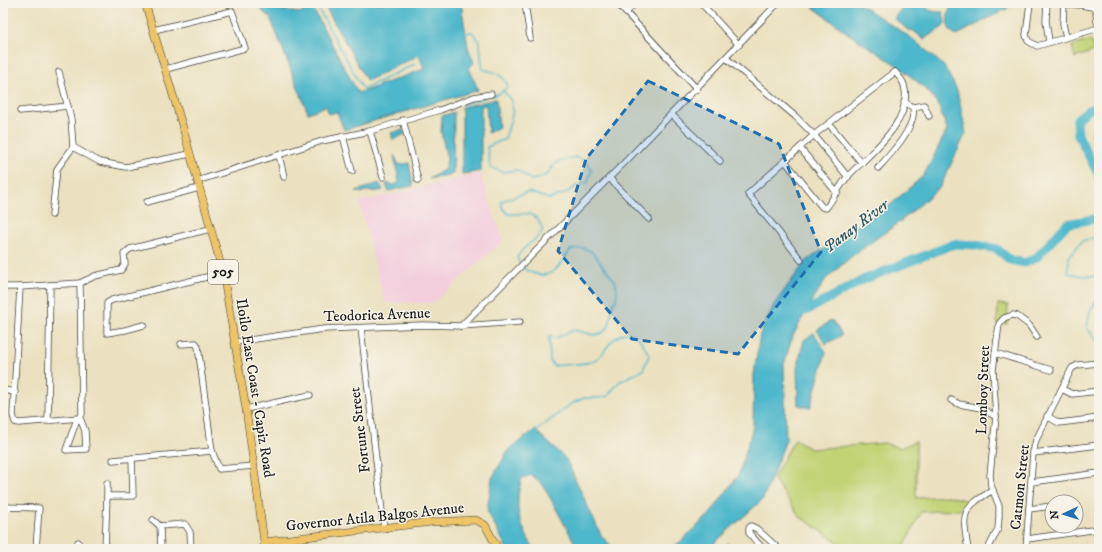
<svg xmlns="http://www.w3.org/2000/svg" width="1102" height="552" font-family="'IM FELL DW Pica',serif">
  <rect width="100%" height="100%" fill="#f7f3e8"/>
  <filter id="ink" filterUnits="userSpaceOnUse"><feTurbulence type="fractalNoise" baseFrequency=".025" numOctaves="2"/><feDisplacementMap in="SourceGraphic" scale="8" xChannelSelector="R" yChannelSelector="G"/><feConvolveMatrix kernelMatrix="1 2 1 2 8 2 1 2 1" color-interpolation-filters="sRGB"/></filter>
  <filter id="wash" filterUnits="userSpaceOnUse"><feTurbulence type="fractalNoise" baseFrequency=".012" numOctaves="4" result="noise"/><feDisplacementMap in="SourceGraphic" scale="16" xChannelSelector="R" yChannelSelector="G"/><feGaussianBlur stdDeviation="0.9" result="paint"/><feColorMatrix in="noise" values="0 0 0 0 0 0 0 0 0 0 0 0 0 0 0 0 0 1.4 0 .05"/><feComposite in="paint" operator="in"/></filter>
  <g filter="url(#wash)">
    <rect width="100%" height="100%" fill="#ebe1c0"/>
    <path fill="#f3cfde" d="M480 173 503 241 433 303H385L359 202Z"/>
    <g fill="#c2d376" stroke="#6f7849">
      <path d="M1091 40 1094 51 1075 58 1072 46Z"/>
      <path d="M998 304 1008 305 1007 324 997 323Z"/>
      <path d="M795 439 811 449 884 443 900 448 916 441V498L948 496 969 501 960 510 921 512 903 549H862L841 544 800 517 773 478Z"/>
    </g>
    <g fill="#4db7cb" stroke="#346a74">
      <path d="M257 3H275L279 10 300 13 310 3 358 93 424 69 419 55 367 81 323 3H461L468 47 474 63 469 68 478 90 344 130 337 112 329 114 326 106 308 113 270 17 264 13Z"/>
      <path d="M810 3H858L913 39 944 66 957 90 966 133 940 187 901 221 851 257 826 279 806 311 792 338 784 364 786 440 763 499 708 549H669L679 543 710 514 739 474 753 427 754 374 760 334 774 304 805 262 846 233 889 206 924 175 947 130 938 104 928 91 898 66 850 35 813 7Z"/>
      <path d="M906 3H924C928 12 934 12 943 12L945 23 943 27 924 39 912 30 909 31 894 18Z"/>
      <path d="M952 3H1010L1008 8 957 35C943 29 947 15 952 3Z"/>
      <path d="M496 99 499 127 488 133 486 105 481 106V171L462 174V107Z"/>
      <path d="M454 112 453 174 429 179 445 169 447 159 441 132 442 116Z"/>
      <path d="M403 130 405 134 393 140 391 133Z"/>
      <path d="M394 155 399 165 409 163 413 186 388 191 386 183 395 185 399 182Z"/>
      <path d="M379 183 383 190C375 193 368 189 362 193L356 191C363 189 370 186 379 183Z"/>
      <path d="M832 320 842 335 826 344 817 330Z"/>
      <path d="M814 333 826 352 810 408 798 405 797 368 804 340Z"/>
      <path d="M535 430 566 459 601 535 614 549H578L543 485 532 475 522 478C513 507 519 523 534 549H507L487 511 492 478 509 449Z"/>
    </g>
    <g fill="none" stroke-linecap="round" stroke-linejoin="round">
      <g stroke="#4db7cb" stroke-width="1.5">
        <path d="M281 3 284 10 295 7 300 3"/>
        <path d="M315 3 363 89 415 64"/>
        <path d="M466 33 472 32C484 42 479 55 483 69 494 72 505 75 508 87L498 94 492 96"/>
        <path d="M503 91C521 106 509 122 505 139L487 147 490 167 503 172 517 170 531 180 540 178 549 173 555 163 574 157 584 160 592 170 587 183 580 184 566 193 550 199 528 192 502 201V207L508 214C526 214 535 209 543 230 537 241 523 246 517 257L520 265"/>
        <path d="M463 104 487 97"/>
        <path d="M1099 236 1082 241 1069 257 1068 273 1081 276H1099"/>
        <path d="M523 268C548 284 557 271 570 250L583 248 591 251 615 281 617 289 616 300 613 304 609 326 602 333 594 335 574 330 556 338 549 337 550 361 554 366C565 364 585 365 594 361 602 357 605 349 611 342 629 323 641 337 649 355L643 370 619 382 608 396 600 398H584L571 404 535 432"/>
        <path d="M1099 297 1090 311 1087 328 1099 343"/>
      </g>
      <g stroke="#4db7cb" stroke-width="9">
        <path d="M1099 107 1088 110 1077 119 1078 135 1099 176"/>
        <path d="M806 311 865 279 954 244 975 245 997 249 1010 260 1025 263 1037 257 1067 224 1099 218"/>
      </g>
    </g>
  </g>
  <g filter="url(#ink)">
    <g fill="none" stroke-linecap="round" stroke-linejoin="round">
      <defs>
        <g id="minor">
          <path d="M525 3 530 38"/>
          <path d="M617 3 697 89"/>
          <path d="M701 3 739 45"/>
          <path d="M1030 3 1026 35 1028 41 1037 46 1099 28"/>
          <path d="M1047 3 1046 21 1049 42"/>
          <path d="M1064 3 1063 24 1066 37"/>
          <path d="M1064 4 1081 5 1097 8"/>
          <path d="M626 13 635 3"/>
          <path d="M1098 28 1096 14 1098 3"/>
          <path d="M154 30 232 11 245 48 166 69"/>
          <path d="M726 58 795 116 814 135 848 177"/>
          <path d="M59 72 71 119 73 147 100 162 126 167 190 154"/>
          <path d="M913 107 924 105 929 116"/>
          <path d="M20 111 68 106"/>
          <path d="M671 114 720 161"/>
          <path d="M403 120 418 180"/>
          <path d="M829 124 862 163"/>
          <path d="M370 131 383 177"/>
          <path d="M1099 131 1097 137 1099 147"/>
          <path d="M343 136 352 171"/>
          <path d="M800 148 837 193"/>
          <path d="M279 155 284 177"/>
          <path d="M785 161 822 207 826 208C834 198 840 185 849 175 870 153 914 121 904 85 903 80 898 76 895 72L814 135 748 194 801 260"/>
          <path d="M878 168C891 154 917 126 913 107L904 102"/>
          <path d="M609 178 649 219"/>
          <path d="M197 181 322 141 370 131 440 110 474 97 491 94"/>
          <path d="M147 202 199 188"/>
          <path d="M52 215 57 169 73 147"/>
          <path d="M3 287H20"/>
          <path d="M144 325 125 330 107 333V303L112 300 223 273"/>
          <path d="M461 326 628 159 778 3"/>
          <path d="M361 328 384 529"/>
          <path d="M236 342 324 329 422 325 461 326 520 322"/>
          <path d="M181 344 196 343 198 347 212 451 219 469 254 466"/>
          <path d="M995 353 1051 370"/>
          <path d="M1062 389 1072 394 1099 391"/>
          <path d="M3 390 15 392"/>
          <path d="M951 400 959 404 981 408 996 417"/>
          <path d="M246 409 310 395"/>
          <path d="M1047 416 1059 423 1099 418"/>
          <path d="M80 418 19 423 15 422 13 415 20 287 80 283 95 276 121 270 125 264 124 254 130 249 210 229"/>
          <path d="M77 419 66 450 86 449 85 431 80 418 82 414 80 283"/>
          <path d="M48 421 50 285"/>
          <path d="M1033 453 1099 445"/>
          <path d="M113 460 212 451"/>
          <path d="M1032 482 1099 473"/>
          <path d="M107 483V496"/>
          <path d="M3 507 39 508 36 549"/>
          <path d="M1029 509 1052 506"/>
          <path d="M153 520 160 526 185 524 190 532 191 549"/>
          <path d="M160 526 161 549"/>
          <path d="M1027 539 1099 529"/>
          <path d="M729 546 732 549"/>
          <path d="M78 549V542"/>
          <path d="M105 549 107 496H133L132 458"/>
          <path d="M763 549 749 533V528L751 526 757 529 779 549"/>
          <path d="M968 549C962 513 961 509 993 490"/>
          <path d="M988 549 998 529 999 517V506L991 486 990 475 996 417 993 370 999 324 1004 318 1013 315 1017 316 1029 325 1037 337"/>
          <path d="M1026 549 1033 453 1036 440 1072 368 1078 365 1099 363"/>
        </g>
        <g id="major">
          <path d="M145 3 183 128 223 273 246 409 265 549"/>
          <path d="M264 542 432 522 476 520 485 525 498 549"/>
        </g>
      </defs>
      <use href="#minor" stroke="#3b3a35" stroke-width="7"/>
      <use href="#major" stroke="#3b3a35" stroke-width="8"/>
      <use href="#minor" stroke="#fff" stroke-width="5.5"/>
      <use href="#major" stroke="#eec469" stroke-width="7"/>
    </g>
  </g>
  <path fill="#1f6fb2" fill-opacity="0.2" stroke="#1f6fb2" stroke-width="3" stroke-dasharray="8 5" stroke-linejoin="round" d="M648 81 779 144 821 252 738 354 632 339 558 251 586 159Z"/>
  <g text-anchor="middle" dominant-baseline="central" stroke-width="3" stroke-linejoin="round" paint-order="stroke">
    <rect fill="#f7f3e8" stroke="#5e5c59" stroke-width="1" x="208" y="260" width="30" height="24" rx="3"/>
    <g font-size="14" font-weight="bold" fill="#1c1c1c">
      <text x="223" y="272">505</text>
    </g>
    <g font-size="15" fill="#1c1c1c" stroke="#f7f3e8">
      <text transform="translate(377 315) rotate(-2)">Teodorica Avenue</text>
      <text transform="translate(255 388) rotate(81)">Iloilo East Coast - Capiz Road</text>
      <text transform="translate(983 390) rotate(-88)">Lomboy Street</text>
      <text transform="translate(360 430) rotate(-97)">Fortune Street</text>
      <text transform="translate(1020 487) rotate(-84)">Catmon Street</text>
      <text transform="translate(375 517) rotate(-6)">Governor Atila Balgos Avenue</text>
    </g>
    <g font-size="16" font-style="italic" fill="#305a62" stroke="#f7f3e8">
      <text transform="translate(856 226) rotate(-37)">Panay River</text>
    </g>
  </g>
  <rect width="1102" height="552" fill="none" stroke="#f7f3e8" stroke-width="16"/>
  <g transform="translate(1064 514) rotate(266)"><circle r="19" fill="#f7f3e8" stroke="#9f9d96"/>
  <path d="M0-3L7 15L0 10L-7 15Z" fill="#1f6fb2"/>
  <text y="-6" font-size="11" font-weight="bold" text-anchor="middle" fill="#1c1c1c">N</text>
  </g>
</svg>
